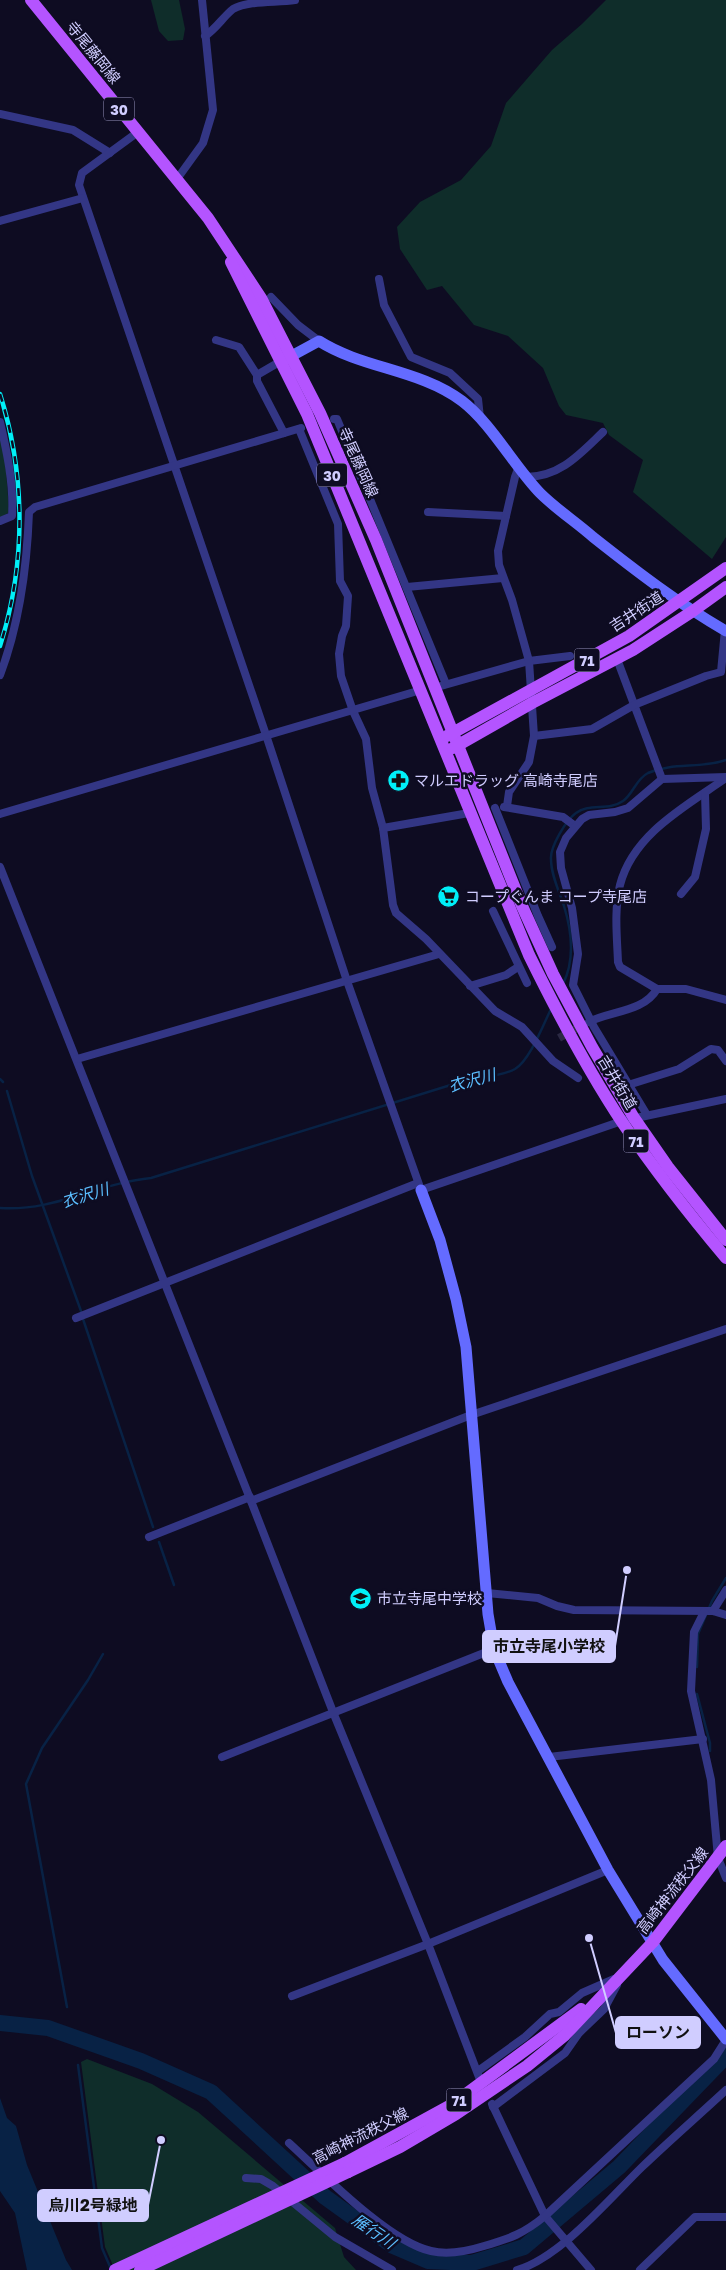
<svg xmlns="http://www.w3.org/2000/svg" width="726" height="2270" font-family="'Golos Text','Noto Sans JP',sans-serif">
  <rect width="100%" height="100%" fill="#0e0c22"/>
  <g fill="#0f2d2a">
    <path d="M151 0H179L185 29 183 40 168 41 159 31Z"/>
    <path d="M606 0H726V537L712 559 633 492 643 460 609 435 603 423 566 415 559 406 543 368 508 336 474 325 442 286 427 290 400 249 397 227 420 202 461 180 491 146 506 103 552 50 582 24Z"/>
    <path d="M0 435 5 458 9 509 8 513 0 518Z"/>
    <path d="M87 2059 152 2084 198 2112 335 2228 344 2257 356 2270H115L105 2247 81 2062Z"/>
  </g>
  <path fill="#082245" d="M0 2098 7 2118 16 2126 27 2165 66 2260 72 2270H27L15 2213 0 2191Z"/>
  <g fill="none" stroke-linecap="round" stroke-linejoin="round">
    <g stroke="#082245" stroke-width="2.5">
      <path d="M563 984C575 960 572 932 564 906 559 891 551 875 551 859 550 847 566 820 576 813 589 803 609 811 623 801 633 794 636 779 648 773 673 762 700 769 726 760"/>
      <path d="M0 1079 3 1082"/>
      <path d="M7 1091 32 1176 81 1311"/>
      <path d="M0 1208C53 1212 99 1183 151 1178L470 1079C484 1077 502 1076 515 1069 530 1060 543 1025 551 1009"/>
      <path d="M83 1319 153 1527"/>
      <path d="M159 1542 174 1585"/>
      <path d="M697 1667 698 1634 712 1601 726 1578"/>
      <path d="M697 1694 710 1743V1751"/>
      <path d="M67 2007 26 1784 42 1748 88 1680 103 1654"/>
      <path d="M725 2058 726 2059"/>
      <path d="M78 2065 102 2248 111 2269"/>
    </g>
    <path stroke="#082245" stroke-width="16" d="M0 2023 48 2028 141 2061 211 2092 325 2197 393 2246 428 2261 472 2263 524 2247 619 2167 726 2056"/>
    <path stroke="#2b2943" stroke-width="8" stroke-dasharray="8 4" stroke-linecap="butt" d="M559 1038 584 1024"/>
    <g stroke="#333685" stroke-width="8">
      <path d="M205 36C216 29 223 17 233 9 250 0 276 3 295 0"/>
      <path d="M0 114 73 130 110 153"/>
      <path d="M138 132 82 173 79 185 266 735 347 981 421 1190 622 1121 726 1099"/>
      <path d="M177 179 203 143 213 110 202 0"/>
      <path d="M0 221 83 198"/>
      <path d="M379 279 384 305 411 357 450 373 478 399 480 418"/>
      <path d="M271 297 298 325 319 341"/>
      <path d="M216 340 239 347 257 375"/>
      <path d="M281 361 257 375V381L284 433"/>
      <path d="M334 419H337L446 684"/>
      <path d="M0 422C7 452 14 485 12 516L0 521"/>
      <path d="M299 429 338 524 340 581 348 596 346 626 342 636 339 654 341 676 353 711 366 739 372 788 383 828 393 905 396 913 426 939 495 1011 522 1027 553 1061 578 1078"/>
      <path d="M526 477C560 477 580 454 603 432"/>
      <path d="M428 512 506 516"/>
      <path d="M407 587 503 578"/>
      <path d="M617 659 662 779"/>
      <path d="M0 675C20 622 27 568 29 512L35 507 301 428"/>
      <path d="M441 686 529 661 570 656"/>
      <path d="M534 736 592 729 634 705 706 676 721 672 725 630"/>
      <path d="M726 778C686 806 633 834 620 885 614 910 617 937 618 962L620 967 657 989H686L726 1000"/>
      <path d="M507 806 509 792 529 762 534 736 529 661 512 600 499 565 498 551 515 477 518 469"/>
      <path d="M504 807 563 817 575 826"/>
      <path d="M495 808 538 916 552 947"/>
      <path d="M0 814 421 690"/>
      <path d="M383 828 469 813"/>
      <path d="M0 867 251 1501 333 1712 428 1944 479 2077"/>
      <path d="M681 894 695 877 706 829 705 793"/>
      <path d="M493 911 527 983"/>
      <path d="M470 986 506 975 518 967"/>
      <path d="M589 1022C610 1011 644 1012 657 989"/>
      <path d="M77 1059 439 954"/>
      <path d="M628 1085 679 1069 711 1049 718 1050 726 1061"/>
      <path d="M647 1115 594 1027 573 985 578 954 572 908 561 868 560 852 566 838 582 819 589 815 615 812 628 808 662 779 726 777"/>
      <path d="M76 1318 418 1183"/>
      <path d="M251 1501 471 1415 726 1329"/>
      <path d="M149 1537 250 1497"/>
      <path d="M487 1593 538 1598 557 1606 574 1610 713 1611 726 1615"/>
      <path d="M713 1611 726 1590"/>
      <path d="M704 1612 694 1632 691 1691 711 1780 718 1858 726 1878"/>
      <path d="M222 1757 494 1649"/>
      <path d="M549 1757 703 1739"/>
      <path d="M292 1996 428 1944 608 1870"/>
      <path d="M478 2071 525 2037 550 2014 559 2012 582 1993 614 1979"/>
      <path d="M492 2104 545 2216 591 2270"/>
      <path d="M493 2107 565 2053 579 2033 604 2009 617 1985"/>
      <path d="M289 2143C322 2173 389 2242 431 2251 448 2255 468 2251 484 2246 511 2238 523 2234 545 2216L714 2059 726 2040"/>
      <path d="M246 2178 261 2179 273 2186 335 2237 392 2270"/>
      <path d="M517 2270C560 2258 609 2199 642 2167 669 2141 698 2116 726 2090"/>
      <path d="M640 2270 695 2217H726"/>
    </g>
    <g stroke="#646bff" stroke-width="11">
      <path d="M284 360 319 341C363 369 419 369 462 401 491 423 514 466 540 493 556 509 576 522 593 537 636 571 679 604 726 631"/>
      <path d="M421 1190 440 1240 456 1299 466 1347 488 1614 494 1649 508 1682 608 1870 663 1960 726 2039"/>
    </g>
    <g stroke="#b454ff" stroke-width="12">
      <path d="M31 0 208 218 261 298 320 413 376 540 522 906 553 974 592 1047 634 1118 668 1167 726 1240"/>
      <path d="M231 262 307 414 529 955C557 1012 587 1069 622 1122 654 1169 689 1214 726 1258"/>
      <path d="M447 736 629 636 726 568"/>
      <path d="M453 748 532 703 633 650 693 611 726 587"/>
      <path d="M345 2163 451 2105 581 2009"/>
      <path d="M348 2172 400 2147 456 2114 527 2066 565 2035 653 1942 726 1846"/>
    </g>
    <defs>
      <path id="rail" d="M0 394C26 476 26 564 0 646"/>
    </defs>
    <use href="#rail" stroke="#00f0f8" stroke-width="4.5"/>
    <use href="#rail" stroke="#0e0c22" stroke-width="2.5" stroke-dasharray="8" stroke-linecap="butt"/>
    <g stroke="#b454ff" stroke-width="12">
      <path d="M115 2270 345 2163"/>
      <path d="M140 2270 348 2172"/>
    </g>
  </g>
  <defs>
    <symbol id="pharmacy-disc" viewBox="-11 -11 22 22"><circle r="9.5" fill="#00f0f8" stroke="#0e0c22"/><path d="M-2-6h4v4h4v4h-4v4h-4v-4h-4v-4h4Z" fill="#111"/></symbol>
    <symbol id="supermarket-disc" viewBox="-11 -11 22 22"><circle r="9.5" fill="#00f0f8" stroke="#0e0c22"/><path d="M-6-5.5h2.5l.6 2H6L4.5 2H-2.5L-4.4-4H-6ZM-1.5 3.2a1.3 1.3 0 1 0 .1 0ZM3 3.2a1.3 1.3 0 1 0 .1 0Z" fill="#111"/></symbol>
    <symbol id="school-disc" viewBox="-11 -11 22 22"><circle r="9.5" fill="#00f0f8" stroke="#0e0c22"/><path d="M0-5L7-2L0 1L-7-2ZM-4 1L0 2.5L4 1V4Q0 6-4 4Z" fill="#111"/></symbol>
  </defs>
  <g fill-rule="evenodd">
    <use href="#pharmacy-disc" x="386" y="768" width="25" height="25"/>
    <use href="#supermarket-disc" x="436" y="884" width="25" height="25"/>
    <use href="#school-disc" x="348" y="1586" width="25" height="25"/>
  </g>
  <g text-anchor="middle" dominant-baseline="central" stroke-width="5" stroke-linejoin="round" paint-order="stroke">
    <g fill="#0e0c22" stroke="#9693bd" stroke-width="1">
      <rect x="104" y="97.5" width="30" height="23" rx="4"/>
      <rect x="317" y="463.5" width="30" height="23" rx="4"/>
      <rect x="574.5" y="648.5" width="25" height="23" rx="4"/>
      <rect x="623.5" y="1129.5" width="25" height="23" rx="4"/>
      <rect x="446.5" y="2088.5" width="25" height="23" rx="4"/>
    </g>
    <g font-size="14" font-weight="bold" fill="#d0cdff">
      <text x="119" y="109">30</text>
      <text x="332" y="475">30</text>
      <text x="587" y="660">71</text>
      <text x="636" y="1141">71</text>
      <text x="459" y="2100">71</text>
    </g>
    <g font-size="15" fill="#d0cdff" stroke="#0e0c22">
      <text transform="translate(94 52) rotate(51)">寺尾藤岡線</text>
      <text transform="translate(359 462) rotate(66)">寺尾藤岡線</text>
      <text transform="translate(636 611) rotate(-33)">吉井街道</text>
      <text transform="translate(618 1082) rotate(59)">吉井街道</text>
      <text transform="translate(672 1890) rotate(-52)">高崎神流秩父線</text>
      <text transform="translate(360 2135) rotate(-27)">高崎神流秩父線</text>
    </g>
    <g font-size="15" fill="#d0cdff" stroke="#0e0c22" text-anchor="start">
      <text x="414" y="780">マルエドラッグ 高崎寺尾店</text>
      <text x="465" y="896">コープぐんま コープ寺尾店</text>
      <text x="377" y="1598">市立寺尾中学校</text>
    </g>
    <g font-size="16" font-style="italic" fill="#5bbeff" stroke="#0e0c22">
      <text transform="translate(472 1080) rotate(-15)">衣沢川</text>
      <text transform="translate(85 1195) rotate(-17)">衣沢川</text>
      <text transform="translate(374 2231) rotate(34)">雁行川</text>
    </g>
  </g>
  <path fill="none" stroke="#d0cdff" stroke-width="2" d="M627 1570L615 1646M589 1938L616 2033M161 2140L148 2205"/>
  <g fill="#d0cdff" stroke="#0e0c22" stroke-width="2">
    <circle cx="627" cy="1570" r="5"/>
    <circle cx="589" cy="1938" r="5"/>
    <circle cx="161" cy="2140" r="5"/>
  </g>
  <g fill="#d0cdff" stroke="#d0cdff" stroke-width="2">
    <rect x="483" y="1631" width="132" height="31" rx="5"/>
    <rect x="616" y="2017" width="84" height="31" rx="5"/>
    <rect x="38" y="2190" width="110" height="31" rx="5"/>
  </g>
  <g font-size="16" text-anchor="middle" font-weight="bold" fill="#111">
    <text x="549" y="1652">市立寺尾小学校</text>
    <text x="658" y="2038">ローソン</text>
    <text x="93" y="2211">烏川2号緑地</text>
  </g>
</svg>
